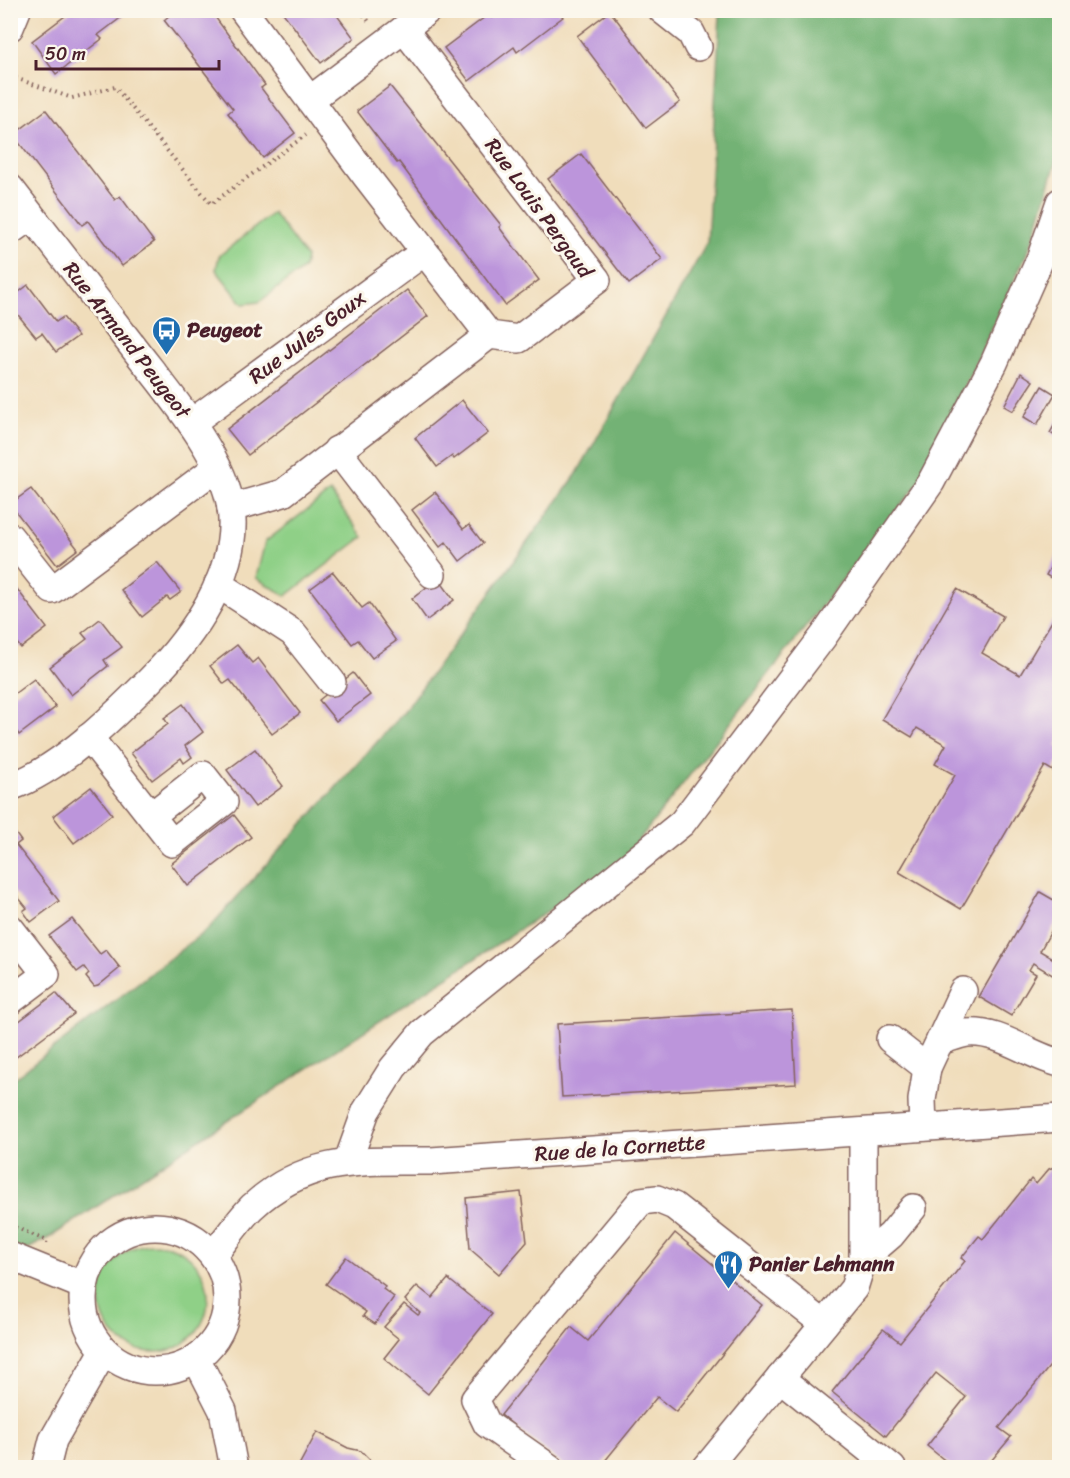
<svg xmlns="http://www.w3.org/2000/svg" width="1070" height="1478" font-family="Sriracha,sans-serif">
  <rect width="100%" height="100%" fill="#fbf7ec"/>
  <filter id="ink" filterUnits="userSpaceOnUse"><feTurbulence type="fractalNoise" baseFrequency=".0167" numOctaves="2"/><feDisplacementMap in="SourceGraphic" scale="12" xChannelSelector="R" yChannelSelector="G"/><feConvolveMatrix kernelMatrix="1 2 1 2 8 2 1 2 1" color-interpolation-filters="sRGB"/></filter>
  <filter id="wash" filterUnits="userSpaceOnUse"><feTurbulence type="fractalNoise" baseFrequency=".008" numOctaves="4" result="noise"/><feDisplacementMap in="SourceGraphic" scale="24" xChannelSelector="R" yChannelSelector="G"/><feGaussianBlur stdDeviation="1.35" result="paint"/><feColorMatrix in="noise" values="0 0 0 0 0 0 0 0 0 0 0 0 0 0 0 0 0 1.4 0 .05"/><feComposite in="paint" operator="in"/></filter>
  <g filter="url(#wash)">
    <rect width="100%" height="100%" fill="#f0ddbb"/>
    <g fill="#8fd087" stroke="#6c7859" stroke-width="1.5">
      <path d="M273 213 306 257 304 268 259 302 243 304 216 270 219 256Z"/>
      <path d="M330 492 363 537 286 596 256 578 265 542Z"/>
      <circle cx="154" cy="1298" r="54"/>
    </g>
    <path fill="#73b274" stroke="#5e6850" stroke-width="1.5" d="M715 11H1059V153L1032 242 923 477 621 863 52 1236 11 1258V1081L209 928 404 712 576 475 707 243 720 15Z"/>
    <g id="blocks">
      <g fill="#bc95db">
        <path d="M73 10H131L98 35 102 39 56 74 32 41Z"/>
        <path d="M176 10H210L265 85 261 88 295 133 263 158 228 113 233 109 164 20Z"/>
        <path d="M281 10H333L354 38 321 63Z"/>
        <path d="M502 10H557L563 17 517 52 514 47 469 81 444 48 489 14 492 18Z"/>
        <path d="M610 11 680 102 646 128 577 36Z"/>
        <path d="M390 86 501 225 499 227 539 280 505 305 399 162 397 163 357 111Z"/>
        <path d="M46 110 115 200 120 196 154 242 122 266 88 221 82 225 13 135Z"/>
        <path d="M581 154 662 259 629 284 548 179Z"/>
        <path d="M28 285 56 322 63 317 78 336 56 352 42 333 36 337 10 305V299Z"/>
        <path d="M407 290 428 316 248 455 227 429Z"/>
        <path d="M1021 373 1033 381 1013 411 1004 406Z"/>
        <path d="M1042 386 1055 394 1037 425 1024 417Z"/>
        <path d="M462 400 488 433 454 459 452 456 437 467 415 438Z"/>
        <path d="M1059 417V438L1050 433Z"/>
        <path d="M31 489 78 549 57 565 10 504Z"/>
        <path d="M435 492 463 529 469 525 483 543 460 561 446 542 440 547 412 510Z"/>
        <path d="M1059 552V583L1046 575Z"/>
        <path d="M157 562 181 592 170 600 167 597 142 617 121 590Z"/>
        <path d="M333 572 362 608 369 603 396 641 372 658 358 640 352 644 310 589Z"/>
        <path d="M438 578 454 600 427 620 412 599Z"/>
        <path d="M10 580 47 628 21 648 10 635Z"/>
        <path d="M957 589 1003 616 982 653 1020 675 1052 621 1059 626V740L1056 746 1059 748V760L1053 771 1045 766 961 909 899 872 955 775 935 764 946 745 917 728 912 737 882 719Z"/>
        <path d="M100 619 122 647 104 660 108 666 71 695 50 667 87 639 82 633Z"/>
        <path d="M237 645 252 663 258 658 300 713 272 734 230 680 224 684 210 666Z"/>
        <path d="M353 673 370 695 336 721 319 700Z"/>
        <path d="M34 679 56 707 19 735 15 729 10 733V697Z"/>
        <path d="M183 704 203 732 185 746 192 757 184 763 181 758 152 780 131 753 168 724 164 718Z"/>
        <path d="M255 749 283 786 255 807 227 770Z"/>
        <path d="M91 787 112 814 74 843 53 816Z"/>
        <path d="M234 815 251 837 188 886 171 864Z"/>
        <path d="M10 826 21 841 16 845 59 901 31 922 23 911 27 908 10 887Z"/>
        <path d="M1040 892 1059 903V917L1040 951 1059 962V967L1054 976 1033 963 1029 970 1036 974 1011 1016 979 997Z"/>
        <path d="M72 919 100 954 106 950 120 968 98 986 94 987 86 977 89 974 84 967 77 972 49 936Z"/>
        <path d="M56 993 74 1014 12 1060 10 1028Z"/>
        <path d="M792 1010 796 1084 562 1097 557 1024Z"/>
        <path d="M1054 1167 1059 1169V1355L999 1428 1011 1437 986 1467H953L927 1446 966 1397 936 1373 886 1436 832 1392 883 1329 900 1342 965 1261 961 1258 979 1236 983 1239 1031 1179 1036 1184 1049 1169Z"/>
        <path d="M521 1192 527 1242 499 1274 470 1249 466 1198Z"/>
        <path d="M675 1233 762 1305 676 1412 657 1397 600 1467H566L501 1415 571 1327 588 1341Z"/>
        <path d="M346 1257 385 1286 383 1289 394 1297 375 1324 363 1316 366 1312 326 1284Z"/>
        <path d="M448 1279 492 1314 428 1394 384 1358 399 1339 384 1327 404 1304 418 1315 420 1313 405 1300 417 1286 432 1298Z"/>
        <path d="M317 1432 348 1448 361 1451 371 1461 383 1467H298Z"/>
      </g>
    </g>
  </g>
  <g filter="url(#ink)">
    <use href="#blocks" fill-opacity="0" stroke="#84625d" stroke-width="1.5"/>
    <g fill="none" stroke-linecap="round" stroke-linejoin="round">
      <defs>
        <g id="minor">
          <path d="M243 10 366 176 489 335 519 339 597 280 404 29 311 99"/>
          <path d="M662 10 691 33 698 47"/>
          <path d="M10 27 17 10"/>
          <path d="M404 29 428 10"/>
          <path d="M10 188C50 240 90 292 130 343 163 387 223 453 231 508 240 571 192 638 150 680 113 717 61 769 10 787"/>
          <path d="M10 231 31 216"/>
          <path d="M191 423 424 252"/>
          <path d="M337 450 432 574"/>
          <path d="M231 508 283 493 489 335"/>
          <path d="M10 537 52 590 217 467"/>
          <path d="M218 584 293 633 332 682"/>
          <path d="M89 737 172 843 224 802 203 775 151 816"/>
          <path d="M10 928 46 974 10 1001"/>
          <path d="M890 1039 927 1068"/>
          <path d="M940 1041C948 1039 958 1034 967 1033 1000 1030 1029 1056 1060 1063"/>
          <path d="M923 1127 922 1100 927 1068 963 991"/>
          <path d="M348 1161 366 1111 393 1068 422 1033 682 823 823 637 931 482 994 363 1041 257 1060 202"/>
          <circle cx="155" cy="1299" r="72"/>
          <path d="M214 1254C226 1239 238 1221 252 1207 307 1156 362 1161 431 1161L1060 1118"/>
          <path d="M10 1256 84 1286"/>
          <path d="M863 1259 891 1235 913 1208"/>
          <path d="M196 1358 223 1411 234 1468"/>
          <path d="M780 1378 892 1468"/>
          <path d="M46 1468 53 1440 104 1351"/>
          <path d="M550 1468 487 1424 475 1399 641 1201 657 1199 674 1206 824 1324"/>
          <path d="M706 1468 854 1288 863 1259V1132"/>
        </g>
      </defs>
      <use href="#minor" stroke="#84625d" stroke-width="30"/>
      <g stroke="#84625d" stroke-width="4" stroke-dasharray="1.5 4.5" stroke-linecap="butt">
        <path d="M360 10 371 24"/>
        <path d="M10 76 72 98 115 87 211 204 306 135"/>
        <path d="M10 1225 47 1241V1244"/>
      </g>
      <use href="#minor" stroke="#fff" stroke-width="27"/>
    </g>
  </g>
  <defs>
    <symbol id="bus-pin" viewBox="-11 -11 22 30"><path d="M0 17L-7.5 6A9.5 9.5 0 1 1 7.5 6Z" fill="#1f6fb2" stroke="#fbf7ec"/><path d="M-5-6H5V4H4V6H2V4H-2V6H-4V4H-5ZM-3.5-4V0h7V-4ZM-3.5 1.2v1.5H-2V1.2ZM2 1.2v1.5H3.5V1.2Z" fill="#fff"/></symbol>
    <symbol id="restaurant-pin" viewBox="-11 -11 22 30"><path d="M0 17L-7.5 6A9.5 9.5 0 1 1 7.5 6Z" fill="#1f6fb2" stroke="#fbf7ec"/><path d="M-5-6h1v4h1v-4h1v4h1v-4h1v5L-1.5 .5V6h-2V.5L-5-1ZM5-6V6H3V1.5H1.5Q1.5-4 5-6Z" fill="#fff"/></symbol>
  </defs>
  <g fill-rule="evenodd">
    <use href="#bus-pin" x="150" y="314" width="33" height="45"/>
    <use href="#restaurant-pin" x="712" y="1248" width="33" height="45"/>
  </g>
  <g text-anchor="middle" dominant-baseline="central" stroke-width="6" stroke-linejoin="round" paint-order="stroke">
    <g font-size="21" fill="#4a1f2b" stroke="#fbf7ec">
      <text transform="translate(539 208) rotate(54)">Rue Louis Pergaud</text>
      <text transform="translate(307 337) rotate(-37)">Rue Jules Goux</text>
      <text transform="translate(127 340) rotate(52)">Rue Armand Peugeot</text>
      <text transform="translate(620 1148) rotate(-4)">Rue de la Cornette</text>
    </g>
    <g font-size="21" font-weight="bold" fill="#4a1f2b" stroke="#fbf7ec" text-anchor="start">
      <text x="187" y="330">Peugeot</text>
      <text x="749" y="1264">Panier Lehmann</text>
    </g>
  </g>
  <rect width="1070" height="1478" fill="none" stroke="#fbf7ec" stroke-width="36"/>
  <path d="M36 60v9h183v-9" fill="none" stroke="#4a1f2b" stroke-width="3"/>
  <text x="45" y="60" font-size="18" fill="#4a1f2b" stroke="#fbf7ec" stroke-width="4.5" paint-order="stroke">50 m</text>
</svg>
